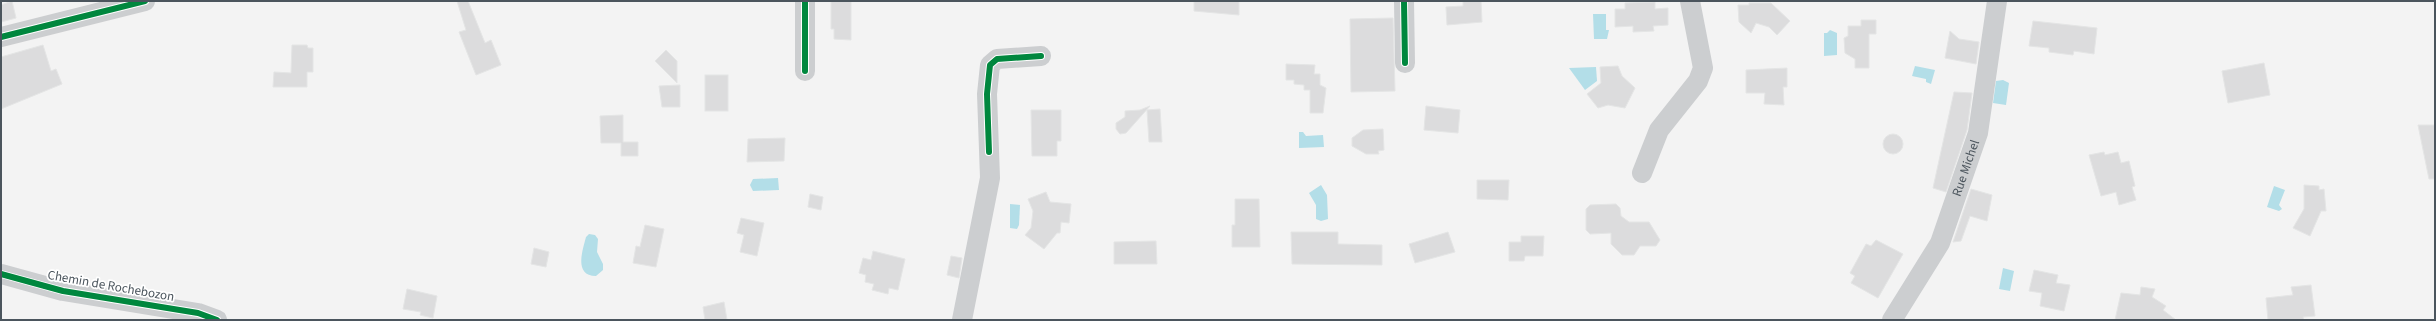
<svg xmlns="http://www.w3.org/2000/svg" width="2436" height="321" font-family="'Source Sans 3',sans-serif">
  <rect width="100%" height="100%" fill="#f3f3f3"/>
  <g fill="#b3dee8">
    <path d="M1593 14H1606V30H1609L1607 39H1594Z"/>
    <path d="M1830 30 1837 33V55L1824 56V33H1827Z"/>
    <path d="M1915 66 1935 70 1931 84 1926 82V79L1912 76Z"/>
    <path d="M1596 67 1597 81 1585 90 1569 68Z"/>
    <path d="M2003 80 2009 83 2006 105 1993 103 1996 81Z"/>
    <path d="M1299 132H1303L1306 136 1323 135 1324 147 1299 148Z"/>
    <path d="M778 178 779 190 753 191 750 185 753 179Z"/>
    <path d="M1321 185 1327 195 1328 219 1321 221 1316 219V205L1309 193Z"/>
    <path d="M2274 186 2285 190 2279 205 2282 209 2279 211 2267 207Z"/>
    <path d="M1010 204 1020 205 1019 225 1017 229 1010 228Z"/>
    <path d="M589 234 595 235 598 239 597 252 603 264V270L596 276C573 276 583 249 586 237Z"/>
    <path d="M2003 268 2014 271 2010 291 1999 289Z"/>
  </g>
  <g fill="#dcdcdd" stroke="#e4e5e5">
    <path d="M12 1 16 18 1 22V5Z"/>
    <path d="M457 1H468L485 43 491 40 501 65 476 75 459 32 466 30Z"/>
    <path d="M831 1H851V40L834 39V29H831Z"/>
    <path d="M1194 1H1239V15L1194 11Z"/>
    <path d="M1463 1H1481L1482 22 1447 25 1446 7 1463 6Z"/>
    <path d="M1655 2V9L1668 8V25L1653 26 1654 31 1633 32V26L1615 27V9H1625V3Z"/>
    <path d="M1749 3H1771L1790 21 1777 35 1769 27 1756 23 1751 33 1739 22 1738 5H1749Z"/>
    <path d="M1393 18 1395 91 1351 92 1350 19Z"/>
    <path d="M1861 20H1876V34H1869V68H1855V59L1845 53 1844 38 1848 36V26H1861Z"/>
    <path d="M2033 21 2097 28 2094 54 2074 51 2073 55 2049 52V48L2029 46Z"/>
    <path d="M1950 31 1959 39 1979 42 1976 64 1945 58Z"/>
    <path d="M43 45 51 71 56 69 62 84 1 109V57Z"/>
    <path d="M292 45H307L308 48H313V72H307V87H273L274 72 291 73Z"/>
    <path d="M666 50 677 61V83L655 61Z"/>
    <path d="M2264 63 2270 95 2228 103 2222 71Z"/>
    <path d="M1286 64 1315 65 1314 74H1320V85L1326 88 1323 113H1310V90H1304V85L1294 84V80H1286Z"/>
    <path d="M1618 66 1622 76 1635 88 1625 108 1608 105 1598 108 1587 94 1601 83 1600 67Z"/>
    <path d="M1787 68V87H1783L1784 105 1764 104 1765 93H1746V70Z"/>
    <rect x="705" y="75" width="23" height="36"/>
    <path d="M680 85V107H662L659 86Z"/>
    <path d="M1954 92 1972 93 1967 130 1946 192 1933 188Z"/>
    <path d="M1150 106 1126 133 1120 134 1116 129V123L1125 117V111L1140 110Z"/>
    <path d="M1426 106 1460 110 1458 133 1424 130Z"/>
    <path d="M1160 109 1162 142H1149L1147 110Z"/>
    <path d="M1031 110H1061V141H1057V156H1032Z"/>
    <path d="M623 115V142H638V156H621V143H601L600 116Z"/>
    <path d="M2418 125H2435V179H2429Z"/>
    <path d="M1383 129 1384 150 1378 151 1379 154H1366L1352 146V138L1363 130Z"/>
    <circle cx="1893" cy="144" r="10"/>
    <path d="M785 138 784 161 747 162 748 139Z"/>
    <path d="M2104 152 2105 155 2118 152 2121 163 2129 161 2135 186 2132 187 2136 200 2119 205 2116 192 2101 196 2089 155Z"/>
    <path d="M1477 180H1509L1508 200 1477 199Z"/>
    <path d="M2304 185 2319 186V190L2324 189 2326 211H2321L2310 236 2293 228 2304 209Z"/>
    <path d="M1971 189 1992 195 1987 221 1970 216 1961 241 1953 242Z"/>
    <path d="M1046 192 1050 202 1071 204 1069 223 1061 222 1060 233H1057L1044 249 1025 235 1031 228 1033 211 1028 199Z"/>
    <path d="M810 194 823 197 821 210 808 207Z"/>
    <path d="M1235 199H1259L1260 247H1232V225H1235Z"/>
    <path d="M1616 204 1620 208 1621 216 1629 222H1649L1660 240 1656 246H1640L1634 255H1622L1611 244V233L1590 234 1586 230V209L1590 205Z"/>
    <path d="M741 218 764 223 757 256 740 252 744 235 737 233Z"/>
    <path d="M645 225 664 229 656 267 633 263 636 246 640 247Z"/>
    <path d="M1291 232H1338V244L1382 245V265L1292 264Z"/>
    <path d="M1448 232 1455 252 1415 263 1409 244Z"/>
    <path d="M1521 236H1544L1543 256H1525L1524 261H1509V242H1521Z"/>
    <path d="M1876 240 1903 254 1878 298 1851 283 1855 276 1850 273 1866 244 1871 246Z"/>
    <path d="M1156 241 1157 264H1114V242Z"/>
    <path d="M534 248 549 252 546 267 531 264Z"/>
    <path d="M873 251 905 259 898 290 889 288 888 294 872 290 874 284 865 282 866 275 859 273 863 258 871 260Z"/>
    <path d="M951 256 962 258 959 278 947 275Z"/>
    <path d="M2034 270 2058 275 2056 283 2070 285 2064 311 2040 306 2042 293 2029 291Z"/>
    <path d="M2311 285 2315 316 2303 317 2304 320H2268L2266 298 2293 295 2291 287Z"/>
    <path d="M2141 287 2155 289 2152 297 2166 306 2163 310 2176 320H2115L2121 293 2140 295Z"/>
    <path d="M407 289 437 296 433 318 420 315 421 312 403 309Z"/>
    <path d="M724 302 727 320H705L703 307Z"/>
  </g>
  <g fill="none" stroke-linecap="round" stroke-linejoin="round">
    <g stroke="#ccced0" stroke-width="20">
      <path d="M805 1V71"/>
      <path d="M1404 1 1405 63"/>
      <path d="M1 37 145 1"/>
      <path d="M1642 173 1659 130 1698 81 1703 68 1690 1"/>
      <path d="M1 274 63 291 198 313 217 320"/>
      <path d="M962 320 990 178 987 94 990 65 997 59 1041 56"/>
      <path id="s1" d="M1892 320 1940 243 1978 133 1997 1"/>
    </g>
    <defs>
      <g id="cycleway">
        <path d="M805 1V71"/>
        <path d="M1404 1 1405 63"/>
        <path d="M1 37 145 1"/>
        <path d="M989 152 987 94 990 65 997 59 1041 56"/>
        <path d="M1 274 63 291 198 313 217 320"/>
      </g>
    </defs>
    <use href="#cycleway" stroke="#fff" stroke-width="8"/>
    <use href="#cycleway" stroke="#00873e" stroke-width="6"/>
  </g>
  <g text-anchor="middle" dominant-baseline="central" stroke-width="3.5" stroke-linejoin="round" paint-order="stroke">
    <g font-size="13" fill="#4b555d" stroke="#fff">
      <text stroke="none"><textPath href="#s1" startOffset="170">Rue Michel</textPath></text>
      <text transform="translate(111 286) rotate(10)">Chemin de Rochebozon</text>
    </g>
  </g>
  <rect width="2436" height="321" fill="none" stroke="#4b555d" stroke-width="4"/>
</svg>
